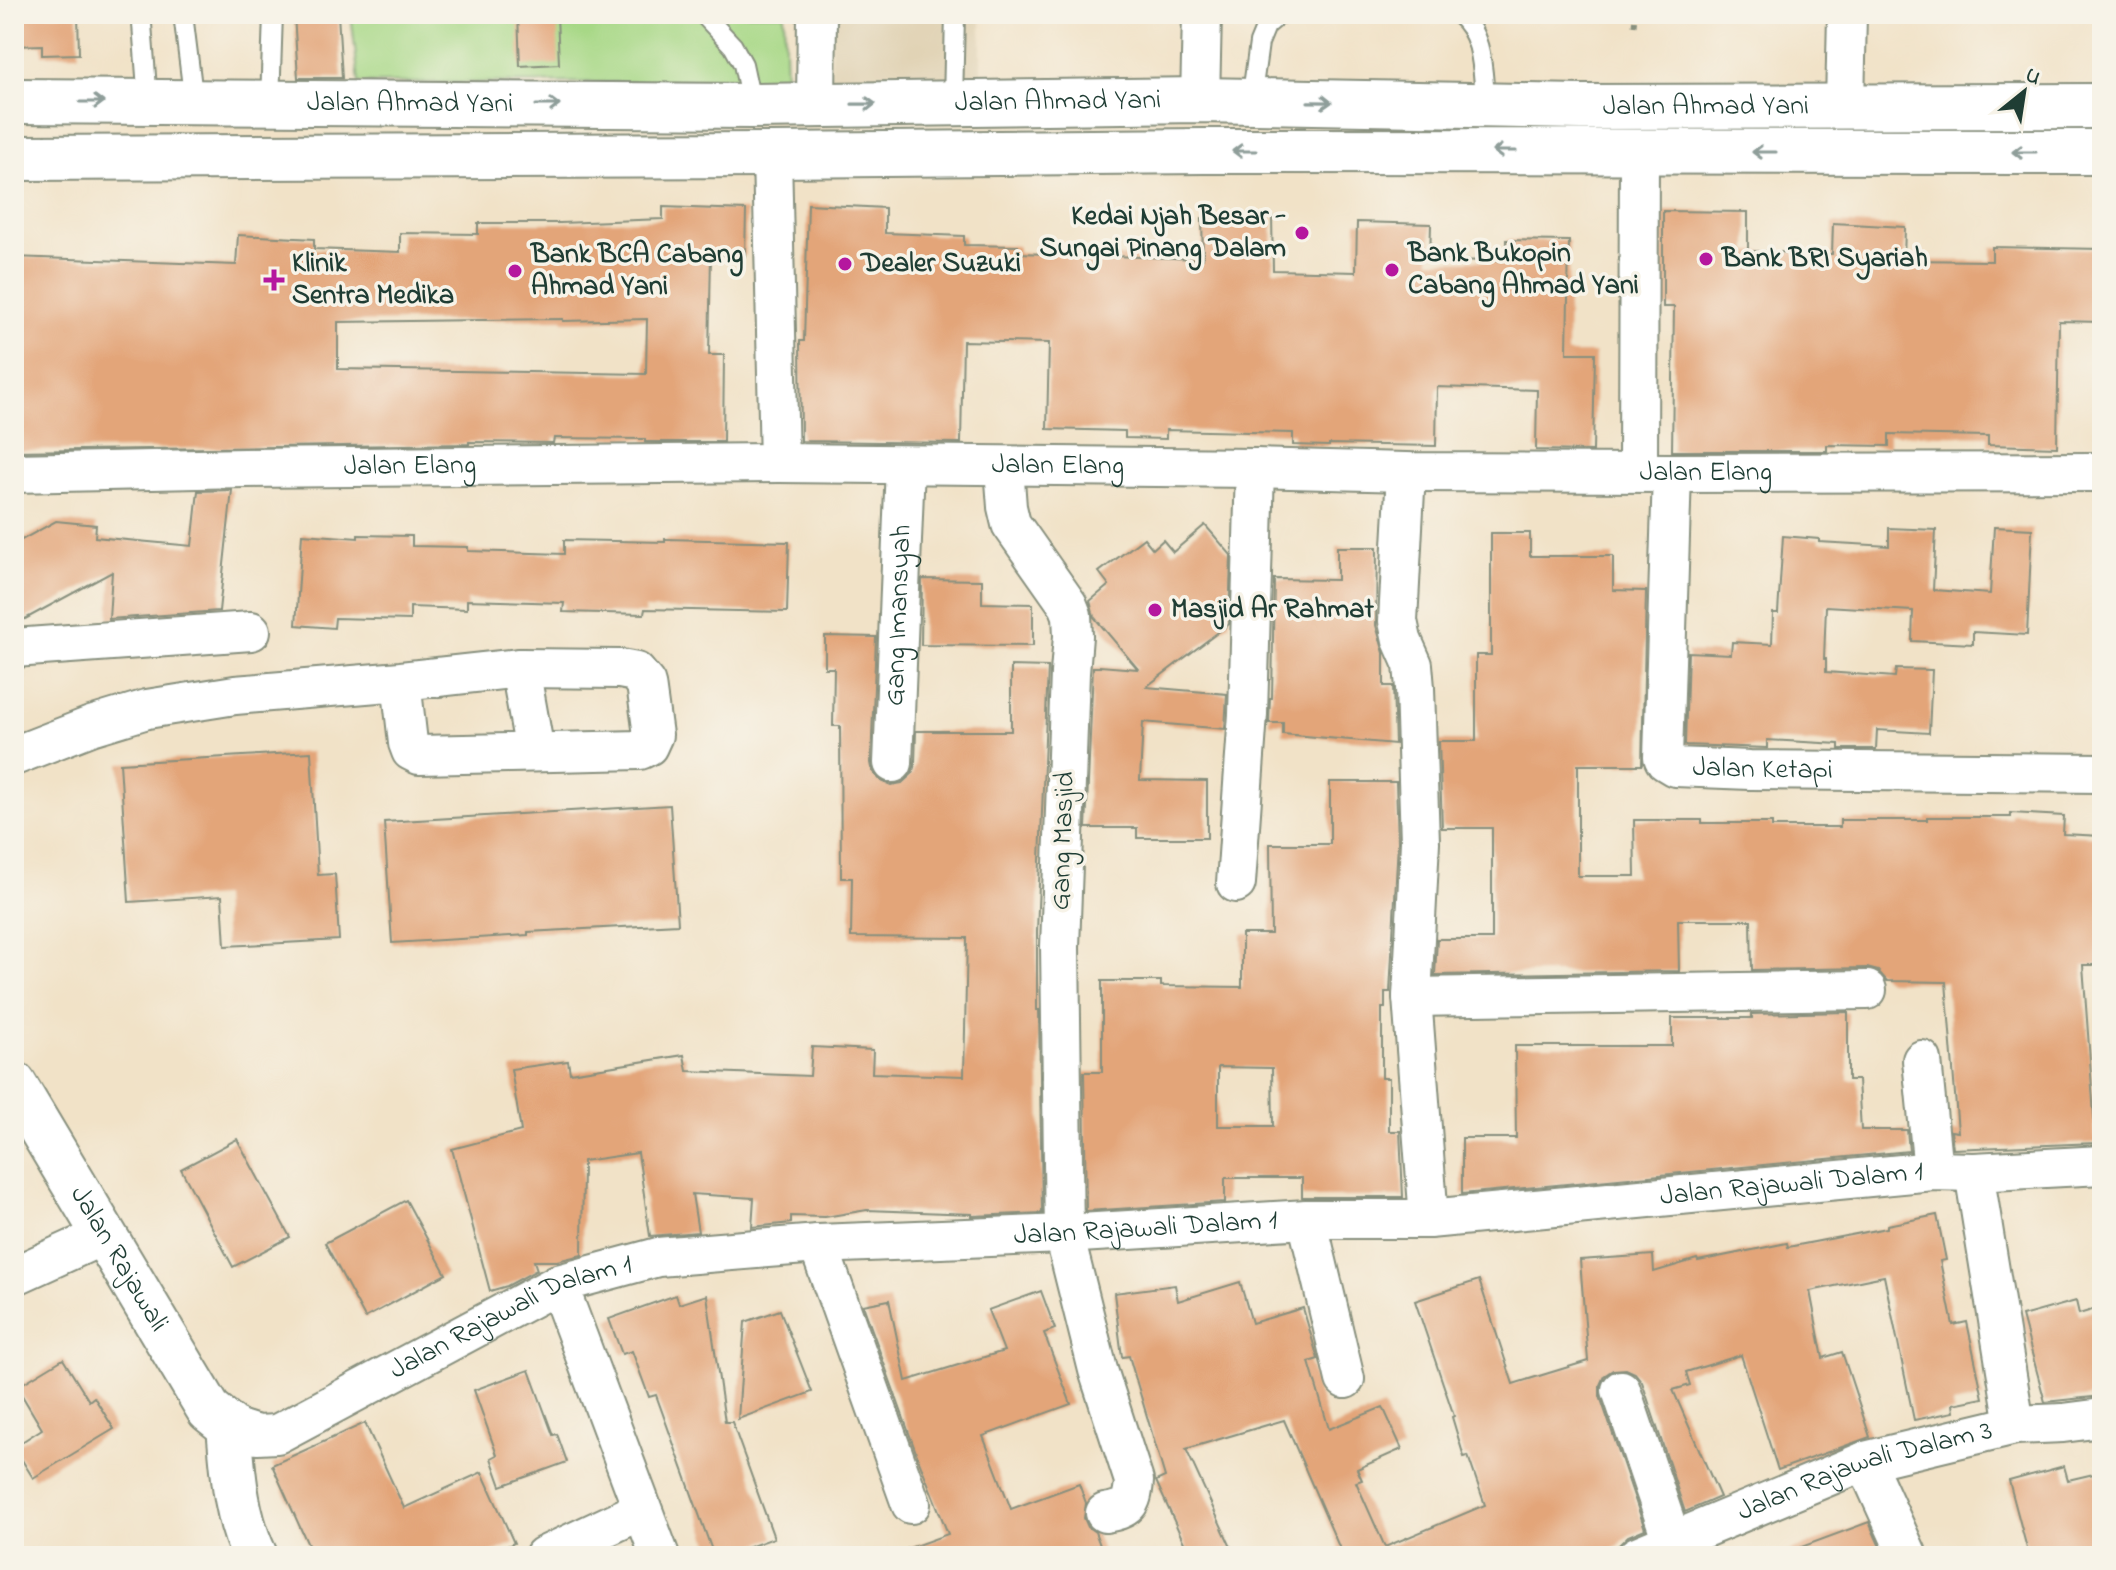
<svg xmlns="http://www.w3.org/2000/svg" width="2116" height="1570" font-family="'Indie Flower',sans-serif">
  <rect width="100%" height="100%" fill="#f7f3e8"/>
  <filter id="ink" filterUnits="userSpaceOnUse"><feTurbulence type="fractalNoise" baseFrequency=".0125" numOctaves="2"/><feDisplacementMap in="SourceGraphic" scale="16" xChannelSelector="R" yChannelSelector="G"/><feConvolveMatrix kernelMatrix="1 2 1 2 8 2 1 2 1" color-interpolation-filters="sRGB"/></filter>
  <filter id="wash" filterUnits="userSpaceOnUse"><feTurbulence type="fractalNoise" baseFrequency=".006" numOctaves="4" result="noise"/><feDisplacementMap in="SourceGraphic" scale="32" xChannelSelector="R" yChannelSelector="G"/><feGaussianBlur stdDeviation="1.8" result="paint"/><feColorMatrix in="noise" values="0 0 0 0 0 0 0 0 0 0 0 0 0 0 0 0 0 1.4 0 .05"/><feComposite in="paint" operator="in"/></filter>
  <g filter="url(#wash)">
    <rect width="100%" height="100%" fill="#f1e2c7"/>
    <rect fill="#e1d3b5" x="831" y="14" width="150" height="64"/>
    <path fill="#a7d886" stroke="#638a5d" stroke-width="2" d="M351 14H784L786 82 359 83Z"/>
    <g id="blocks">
      <g fill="#e3a579" fill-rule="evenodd">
        <path d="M14 14H78L79 54 42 55V45L14 46Z"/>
        <path d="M294 14H338L342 78H298Z"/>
        <path d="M518 14H557L559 64 520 66Z"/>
        <path d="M808 204 885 208V233L964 236V245L1018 246V253L1203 259 1202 218 1272 217 1273 270 1356 272 1357 222 1431 224 1430 260 1506 261V240L1569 241 1567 353H1595L1593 451 1536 450 1537 390 1437 387 1436 446 1329 444V446L1293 445V433L1166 430V439L1125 438V431L1047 429 1049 343 963 341 961 443 801 441 800 341H804Z"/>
        <path d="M663 207 746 210 745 256 711 255 709 355H724L723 442H645V439L554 438 553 443 469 442V444L14 451V257L236 265 238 235 314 239V249L400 252V233L478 234V223H560L663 219ZM563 319V321L647 319 646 374 338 369V322Z"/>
        <path d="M1663 211 1748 212V251L1832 254 1833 223 1905 227 1904 260 1992 261V247L2102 249V322L2059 321 2057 447 1988 445V436L1889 434V446L1827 445V451H1672L1674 307H1663Z"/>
        <path d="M232 490 219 611 109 619 112 572 14 625V544L56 521 96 525 95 537 192 546 198 491Z"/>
        <path d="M1205 525 1231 555 1229 624 1146 687 1227 694 1225 729 1143 722 1140 780 1207 781V838H1137V828H1086L1093 667H1100V666L1138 669 1094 617 1090 601 1109 585 1099 572 1144 538 1153 549 1163 540 1173 552Z"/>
        <path d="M1994 527 2032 529 2027 635 1973 632V644L1912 641 1913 611 1826 606 1824 659H1826V672L1895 677 1896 669 1932 670 1929 733 1877 730 1876 749H1839V744L1767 740V748L1685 745 1688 652 1731 654 1732 642 1772 644 1773 613H1778L1783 536 1819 539V542L1889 546V528L1936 530 1933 590 1990 594Z"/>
        <path d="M1491 533H1530V556H1613V590L1646 591 1642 765H1578V876H1635L1634 820H1702V823H1772V827H1840V820H1927V817H2011V813L2064 816 2063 834 2102 836V965H2083L2096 1143 1953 1149 1951 1131 1958 1132 1946 982 1887 981 1878 971 1867 968 1752 970 1751 920H1678L1679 971 1435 975 1437 939H1492V828H1442L1439 741H1476V655H1491Z"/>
        <path d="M302 534 358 538V535L412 536V546L468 547V551L564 554V540L665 542V539L789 542 787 612 645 609 644 614 563 612 564 603 467 600V609L410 607V620L335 618 334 628 296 625Z"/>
        <path d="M1337 547H1377L1376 625 1384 653V686H1393L1395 744 1283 734V723H1269L1270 698H1272L1274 579 1337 580Z"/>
        <path d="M922 579 982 580V603L1033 604V646L921 645Z"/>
        <path d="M825 636 876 637 871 763 873 772 881 781 891 785 902 783 912 774 915 764 916 731H1011V666L1048 667 1037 932V1010H1039L1042 1213 972 1216V1214L867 1210 825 1217 791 1216V1223L752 1227 754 1198 692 1194 698 1232 650 1236 638 1153 583 1161 582 1255 557 1261H534L537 1270 507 1286 490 1291 452 1149 521 1131 511 1069 568 1061 570 1073 684 1055 687 1071 810 1076 812 1047 873 1050 872 1073 964 1076 967 938 851 937 852 878H841L840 726H833L834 668H825Z"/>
        <path d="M311 752 318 875 335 874 339 940 225 946 222 896 129 902 120 763Z"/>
        <path d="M1330 782H1396L1398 842 1390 992H1385V1008H1382V1078H1389V1131H1400L1403 1197H1302V1178H1225V1202L1086 1211 1084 1072H1102V981H1161V986L1242 987V934H1271L1270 844H1330ZM1218 1067 1272 1068 1273 1126H1218Z"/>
        <path d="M670 805 678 924 528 932V935L392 943 384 822Z"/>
        <path d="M1848 1012V1080H1858L1861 1130H1907L1909 1151 1462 1194V1138H1516L1515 1046H1672V1018H1752V1014Z"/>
        <path d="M237 1139 290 1237 233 1267 181 1169Z"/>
        <path d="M406 1200 446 1274 365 1318 325 1243Z"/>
        <path d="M1937 1215 1946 1260 1940 1261 1953 1325 1967 1322 1983 1398 1953 1404 1954 1412 1914 1420 1884 1276 1810 1291 1823 1358 1842 1352 1870 1437 1778 1470 1741 1355 1686 1372 1690 1385 1673 1390 1720 1497 1685 1512 1642 1382 1635 1373 1626 1369 1613 1370 1604 1376 1600 1385V1396L1645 1529 1628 1536 1618 1546 1595 1556H1343L1284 1420 1186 1449 1235 1556H1190L1156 1481 1165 1477 1129 1356 1122 1357 1114 1293 1175 1285 1178 1301 1240 1282 1252 1323 1303 1308 1318 1359 1309 1362 1329 1429 1383 1407 1402 1449 1357 1469 1362 1480 1356 1482 1385 1547 1485 1505 1468 1456 1464 1457 1452 1417 1454 1416 1415 1301 1479 1280 1513 1384 1588 1361 1580 1260 1653 1255 1654 1272 1697 1259 1698 1261 1787 1243 1788 1247 1887 1228V1225Z"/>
        <path d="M1041 1291 1055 1329 1044 1333 1071 1404 983 1436 1011 1509 1079 1484 1086 1503 1084 1518 1088 1527 1095 1532 1104 1556H896L895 1553 948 1534 918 1458 863 1305 889 1300 906 1381 1004 1351 988 1310Z"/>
        <path d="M676 1295 679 1304 707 1295 725 1422H732L774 1538 724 1556H714L656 1395 649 1397 632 1351 622 1354 609 1319Z"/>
        <path d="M2076 1301 2079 1314 2102 1307V1396L2045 1402 2022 1316Z"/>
        <path d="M780 1310 812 1392 738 1419 745 1322Z"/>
        <path d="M63 1359 89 1401 94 1397 114 1429 33 1478 14 1447 42 1429 17 1387Z"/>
        <path d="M529 1370 553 1435 557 1434 567 1462 501 1486 491 1458 497 1455 474 1390Z"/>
        <path d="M365 1423 404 1508 482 1472 514 1543 485 1556H313L272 1465Z"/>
        <path d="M2064 1466 2068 1480 2102 1472V1548L2087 1552 2088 1556H2029L2009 1481Z"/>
        <path d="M1869 1522 1884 1556H1786L1785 1553Z"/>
      </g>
    </g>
  </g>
  <g filter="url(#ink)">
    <use href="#blocks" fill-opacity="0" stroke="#88907e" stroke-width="2"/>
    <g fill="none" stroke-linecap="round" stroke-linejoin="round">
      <defs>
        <g id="lane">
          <path d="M183 14 194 103"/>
          <path d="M703 14 733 46 743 64 752 106"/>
          <path d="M1458 14C1485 35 1482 74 1486 106"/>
          <path d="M142 24 148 102"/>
          <path d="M1251 101 1259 43 1266 26 1280 14"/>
          <path d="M270 103 273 14"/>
          <path d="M953 103 955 14"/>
        </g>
        <g id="street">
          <path d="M1200 100 1202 14"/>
          <path d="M816 105 817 14"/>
          <path d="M1845 105 1847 14"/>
          <path d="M772 155 779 463"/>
          <path d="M1004 467 1007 507 1011 524 1068 605 1072 615 1073 636 1070 673 1060 947 1064 1234 1098 1370 1134 1481C1132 1505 1128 1509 1105 1513"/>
          <path d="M1406 472 1398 621 1402 640 1413 665 1415 688 1420 842 1412 997 1429 1219"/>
          <path d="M1638 472 1639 151"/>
          <path id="s1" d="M14 473 244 468 779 463 1255 468 1406 472 1672 473 2102 472"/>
          <path id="s2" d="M1672 473 1663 757 1665 761 1675 767 1750 770 2102 773"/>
          <path d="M14 648 251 631"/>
          <path d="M520 668 535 752"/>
          <path d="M14 756 91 726 147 709 235 695 401 681 520 668 620 669 636 672 646 684 653 735 648 746 640 750 419 755 411 751 408 743 401 681"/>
          <path id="s3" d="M893 763 905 466"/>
          <path d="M1236 883 1248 714 1255 468"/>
          <path d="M1412 997 1867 990"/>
          <path d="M1922 1060 1933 1171"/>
          <path d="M1974 1172 2015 1425"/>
          <path d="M1307 1219 1345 1379"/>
          <path d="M818 1244 911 1504"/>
          <path d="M14 1276 104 1235"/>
          <path d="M558 1284 660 1556"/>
          <path d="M1621 1390 1672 1541"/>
          <path id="s4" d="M229 1426 257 1435 277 1434 558 1284 658 1257 818 1244 1064 1234 1307 1219H1429L1933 1171 1974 1172 2102 1165"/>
          <path d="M1865 1461 1908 1556"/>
          <path d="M544 1556 642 1510"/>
          <path id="s5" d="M1637 1556 1865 1461 2015 1425 2063 1423 2102 1418"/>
        </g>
        <g id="secondary">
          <path id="s6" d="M14 1084 209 1410 229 1426C233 1471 235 1515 255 1556"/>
        </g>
        <g id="primary">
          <path id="s7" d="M14 101 752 106 1200 100 1581 107 2102 106"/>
          <path d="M14 158 772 155 1204 151 2102 152"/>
        </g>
      </defs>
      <use href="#lane" stroke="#88907e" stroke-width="22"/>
      <use href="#street" stroke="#88907e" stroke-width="42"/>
      <use href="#secondary" stroke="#88907e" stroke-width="48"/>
      <use href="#primary" stroke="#88907e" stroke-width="48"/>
      <path stroke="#88907e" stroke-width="5" stroke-dasharray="6 6" stroke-linecap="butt" d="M1634 26 1635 14"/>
      <use href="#lane" stroke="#fff" stroke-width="18"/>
      <use href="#street" stroke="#fff" stroke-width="38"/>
      <use href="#secondary" stroke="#fff" stroke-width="44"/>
      <use href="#primary" stroke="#fff" stroke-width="44"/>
    </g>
    <defs><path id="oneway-shaft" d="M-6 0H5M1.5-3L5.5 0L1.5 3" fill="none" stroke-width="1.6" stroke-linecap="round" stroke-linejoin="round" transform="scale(2)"/></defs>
    <g stroke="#8f9e9a">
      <use href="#oneway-shaft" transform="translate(92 102)"/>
      <use href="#oneway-shaft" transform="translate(1320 102) rotate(1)"/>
      <use href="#oneway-shaft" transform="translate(864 104) rotate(-1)"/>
      <use href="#oneway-shaft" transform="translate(548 105)"/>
      <use href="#oneway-shaft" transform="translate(1244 151) rotate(-180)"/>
      <use href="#oneway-shaft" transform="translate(1504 151) rotate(-180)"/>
      <use href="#oneway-shaft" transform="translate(1764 152) rotate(-180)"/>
      <use href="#oneway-shaft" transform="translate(2024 152) rotate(-180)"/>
    </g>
  </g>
  <g fill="#b5179e" stroke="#f7f3e8" stroke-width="3">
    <circle cx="1302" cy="233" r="8"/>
    <circle cx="1706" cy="259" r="8"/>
    <circle cx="845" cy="264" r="8"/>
    <circle cx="1392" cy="270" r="8"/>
    <circle cx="515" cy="271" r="8"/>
    <path d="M270 268h8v8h8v8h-8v8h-8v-8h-8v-8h8z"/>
    <circle cx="1155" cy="610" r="8"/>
  </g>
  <g text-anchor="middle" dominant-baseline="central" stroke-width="7" stroke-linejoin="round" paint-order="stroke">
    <g font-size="28" fill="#1f3d34" stroke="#f7f3e8">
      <text stroke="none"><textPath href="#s7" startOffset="1044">Jalan Ahmad Yani</textPath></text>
      <text stroke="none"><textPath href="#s7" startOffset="396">Jalan Ahmad Yani</textPath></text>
      <text stroke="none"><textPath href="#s7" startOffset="1692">Jalan Ahmad Yani</textPath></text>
      <text stroke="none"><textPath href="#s1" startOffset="396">Jalan Elang</textPath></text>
      <text stroke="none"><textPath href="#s1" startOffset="1044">Jalan Elang</textPath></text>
      <text stroke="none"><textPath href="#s1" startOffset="1692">Jalan Elang</textPath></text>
      <text stroke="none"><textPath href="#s3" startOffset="148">Gang Imansyah</textPath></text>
      <text stroke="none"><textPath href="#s2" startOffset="388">Jalan Ketapi</textPath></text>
      <text transform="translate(1064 841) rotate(-88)">Gang Masjid</text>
      <text stroke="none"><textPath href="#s4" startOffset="1608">Jalan Rajawali Dalam 1</textPath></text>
      <text stroke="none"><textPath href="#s4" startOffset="960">Jalan Rajawali Dalam 1</textPath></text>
      <text stroke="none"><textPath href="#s6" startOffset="204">Jalan Rajawali</textPath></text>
      <text stroke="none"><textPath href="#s4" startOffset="312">Jalan Rajawali Dalam 1</textPath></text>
      <text stroke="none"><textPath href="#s5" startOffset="244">Jalan Rajawali Dalam 3</textPath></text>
    </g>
    <g font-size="28" font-weight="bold" fill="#1f3d34" stroke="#f7f3e8" text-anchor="start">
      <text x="1286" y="217" text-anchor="end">Kedai Njah Besar -<tspan x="1286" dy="32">Sungai Pinang Dalam</tspan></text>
      <text x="1408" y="254">Bank Bukopin<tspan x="1408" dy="32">Cabang Ahmad Yani</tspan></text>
      <text x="531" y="255">Bank BCA Cabang<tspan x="531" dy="32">Ahmad Yani</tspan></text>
      <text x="1722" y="259">Bank BRI Syariah</text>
      <text x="292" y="264">Klinik<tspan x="292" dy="32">Sentra Medika</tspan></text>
      <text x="861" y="264">Dealer Suzuki</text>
      <text x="1171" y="610">Masjid Ar Rahmat</text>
    </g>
  </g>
  <rect width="2116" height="1570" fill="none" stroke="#f7f3e8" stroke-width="48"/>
  <g transform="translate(2024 92) rotate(30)" stroke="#f7f3e8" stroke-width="6" paint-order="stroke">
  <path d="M0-6L14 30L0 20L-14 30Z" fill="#1f3d34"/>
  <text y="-12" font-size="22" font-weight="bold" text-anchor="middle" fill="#1f3d34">U</text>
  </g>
</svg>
